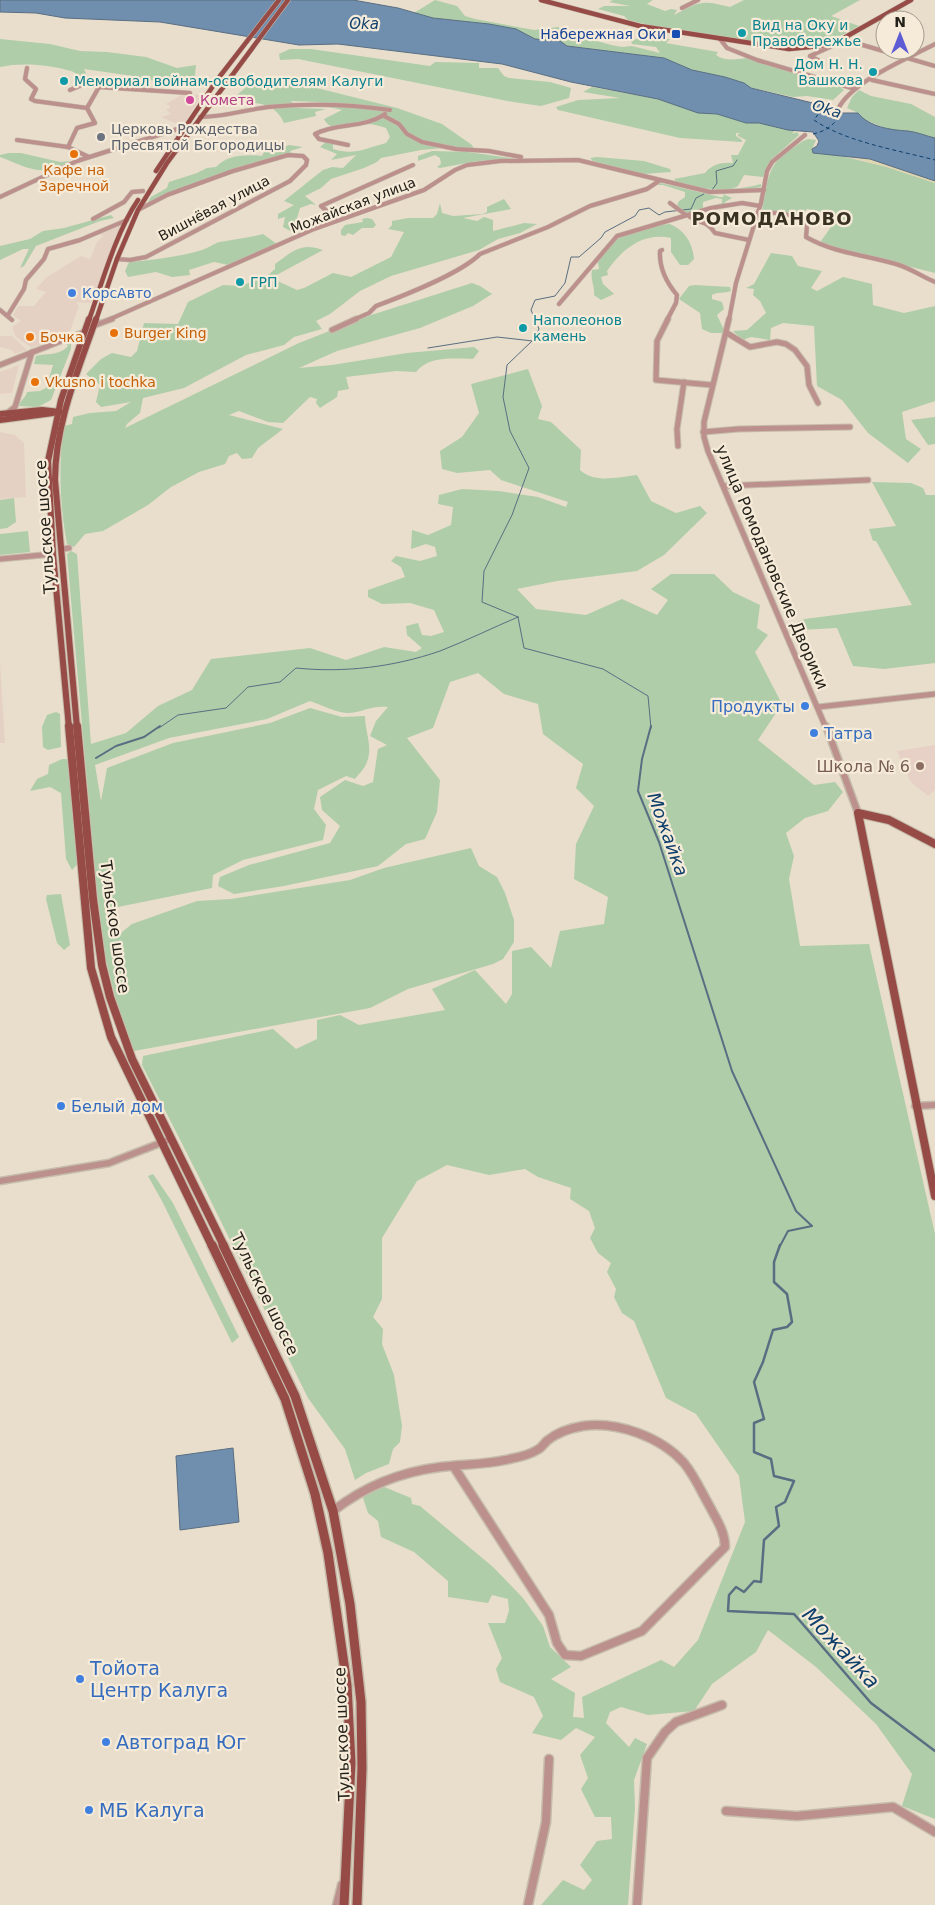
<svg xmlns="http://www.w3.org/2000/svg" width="935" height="1905" font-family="'DejaVu Sans',sans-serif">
  <rect width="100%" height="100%" fill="#e9decb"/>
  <g fill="#e5d1c3">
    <path d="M183 94 202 95 184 124 180 125 161 117 171 114 166 110 171 107 166 104Z"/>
    <path d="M123 221 91 303 76 302 79 306 70 331 49 338 45 343 32 348 16 337 12 327 21 321 13 315 18 306H34L46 292 36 289 47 277 81 256 90 259 97 242 103 236 97 233Z"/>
    <path d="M0 336H12L27 350 15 354 12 350 0 347Z"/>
    <path d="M19 365 12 393 0 394V372Z"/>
    <path d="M0 432 15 435 24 443 26 497 0 499Z"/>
    <path d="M0 661 5 743H0Z"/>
  </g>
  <path fill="#e7d0c5" d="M935 745V790L928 796 911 782 897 751Z"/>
  <g fill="#afcda8">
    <path d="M435 0 457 6 465 16 475 19 534 30 558 27 562 29 563 32 597 39V41L611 45 622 47 632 46 660 53 656 47 632 44 631 41 639 38 670 39 666 43 718 52 716 55C725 62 737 59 747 58L837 85 844 90 833 100 807 96 793 97 748 87 743 83 725 77 692 70 664 58 567 46 560 41 535 39 489 24 433 18 414 13Z"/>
    <path d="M613 0H653L647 4 665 11 671 9 677 10 674 15C701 1 701 0 730 7L744 0H860L831 16 859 26 836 38 795 46 781 45 653 26 628 20 624 16 598 9 604 6H630L609 2Z"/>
    <path d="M0 39 50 44 80 51 107 52 146 57 177 68 196 65 194 84 180 87 133 76 84 69 88 78H85C80 77 75 72 71 71 50 65 22 62 0 67Z"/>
    <path d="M290 49H311L430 66 435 62 479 63V68H498L504 76 509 78 550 82 571 88 569 98 541 106 513 102 298 59 280 60 279 54Z"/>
    <path d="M269 76 397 108 442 124 472 145 474 149 454 147 421 150 381 158 377 162 364 168 331 179 321 188 305 196 316 205 311 204 300 208 297 218 308 226 294 233 283 227 285 217 278 219V214L294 205 284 201 323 170 332 167 343 168 356 155 331 160 337 154 320 147 326 142 333 144V149C354 156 366 148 386 143L390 137 386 128C380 126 373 124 367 124 353 125 331 134 324 119L342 110 324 106 320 102 291 101 296 108 326 109 315 112 316 116 284 123C273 98 249 103 226 104L249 85Z"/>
    <path d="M592 87 658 99 698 113 717 114 746 123H759L795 130 792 134 797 132 799 135 771 160 763 177 744 175 738 186 732 189C741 188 750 187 761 184V187C731 193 706 190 677 183L674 179 705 173C712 164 722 162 733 163L731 155H738L746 140 738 136V134L741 133H736V136L742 140V142L680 138 558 110 556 107 578 100 620 98 583 92Z"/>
    <path d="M859 90 871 96 911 104 935 117V138L908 131 898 132 880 126 863 119 858 113 847 108 852 97Z"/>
    <path d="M808 139 816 140 812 149 887 167 935 183V273L824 245 821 241 836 220 835 214 807 209 801 216 766 212 762 210C768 183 766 165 791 149 797 146 801 141 808 139Z"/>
    <path d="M260 145 275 150 289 145 303 147 290 151 292 154 233 170 153 202H148L151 197 167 188 169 182 197 173 207 168 216 167C226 155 247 154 262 156L264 152 251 151Z"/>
    <path d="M432 151 468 152 518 159 477 161 440 168 437 167 441 164 440 158 435 155 418 161V156Z"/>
    <path d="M9 153H21L60 162 70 161C42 179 27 167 0 157V155Z"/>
    <path d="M597 157 644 161 670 169 671 172 643 174 593 161 590 158Z"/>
    <path d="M661 183 720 197H724L723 194 732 198 725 202 726 204 714 205 722 203V199L716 198 703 202V209L687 213 677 207 678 202 685 197V192L663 185H657Z"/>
    <path d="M504 199 511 209 463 218 477 221 484 217 493 220V231L524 223 537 224 520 233 498 239 479 250 391 276 360 291 330 314 316 321 322 329 294 337 284 345 246 355 184 388 143 398 140 413 127 424 125 428 299 343 365 317 472 283 480 286 492 294 473 306 420 328 337 351 299 368 332 365 407 353 474 347 479 351 473 359C454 359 430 355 416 372L396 371 346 377 349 389 338 391 337 397 320 408 316 403 317 399 310 397 283 423 268 422 239 411 229 415 283 429 258 448 252 458 242 459 237 453 229 456 225 464 199 472 171 487 148 505 103 531 85 534 74 547 67 544C60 506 58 464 64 426L72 424 73 417 90 413 116 411 131 402 101 407 96 402 100 385 86 374 101 359 112 353 131 357 137 351 144 323 178 324 188 302 223 285 241 286 268 275 275 269V264C293 251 301 242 323 250L271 278 297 290 304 288 333 273 351 277 391 257 404 232 388 229 392 225V221L408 218H433L437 214 440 203 442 213 453 216 483 214 487 212V207Z"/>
    <path d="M111 215 114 218 100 221 36 246 24 266 20 268 29 249H23L0 260V246L30 239 43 231 64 228Z"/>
    <path d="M367 218 372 219 376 225 373 228H362L353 235 348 233 345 236 341 235V230L345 225 363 222 362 219Z"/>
    <path d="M670 224C685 230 693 244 694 259L688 265H680L671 252V238C643 232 622 249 607 271L608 275 601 277 603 284 614 294 601 300 594 295C595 286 590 280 592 270L599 269 598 262C604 254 610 243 619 238 633 230 654 225 670 224Z"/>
    <path d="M263 234 277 244 233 266 214 262 189 270 190 275 172 277 156 272 128 277 125 271 129 262C153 260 179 257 202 250 209 248 214 243 220 242 234 239 248 238 263 234Z"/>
    <path d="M771 253 792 256 798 266 822 271 811 288 817 291 843 277 872 284 873 305 904 313 935 306V401L902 412 906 439 921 449 908 463 868 433 842 400 817 386 814 326 783 323 771 328 770 340 751 337 743 340 733 331 747 330 766 313 760 301 753 295 754 289 746 288 754 284Z"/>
    <path d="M695 285 730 287 731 291C724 294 719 291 712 295V299L722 302 724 309 717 315 723 328V333H711L702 329 700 313 679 299 689 286Z"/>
    <path d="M71 340V349L51 400 38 407 19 406C20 400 26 398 27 392L40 391 46 388 53 365 34 364 36 356C47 353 59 356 68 346L64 341Z"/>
    <path d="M528 369 542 406 538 419 551 422 581 450 580 470C595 484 618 477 637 475L651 501 676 513 700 506 707 513 664 555 637 571 557 581 517 589 536 609 586 615 622 599 657 615 668 600 651 589 671 574H714L733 592 760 605 757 628 768 635 755 652 782 704 758 740 814 785 835 782 843 792 828 811 805 818 786 833 794 856 789 879 800 946 869 944 935 1234V1819L902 1806 912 1774 876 1724 816 1667 768 1630 756 1652 712 1684 694 1711 648 1715 621 1707 610 1712 606 1723 629 1747 635 1738 647 1744 634 1780 635 1808 628 1905H541L563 1880 584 1890 592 1880 580 1865 597 1841 612 1839 611 1817H595L581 1789 588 1778 580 1755 595 1737 576 1728 561 1740 532 1733 543 1716 534 1697 500 1682 496 1669 502 1658 488 1623H505L509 1611 508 1599 492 1595 488 1603 448 1597V1581L414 1552 381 1537 378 1521 368 1513 363 1498 372 1490 382 1486 411 1498 412 1504 420 1506 493 1567 523 1598 543 1626 550 1647 571 1667 551 1679 575 1693 573 1717 584 1718 582 1697 661 1660 674 1667 698 1640 745 1522 739 1476 696 1414 666 1398 634 1321 622 1313 614 1297 616 1289 607 1272 611 1263 598 1253 590 1238 595 1228 589 1211 570 1199 571 1188 538 1177 525 1169 489 1175 447 1165 417 1181 382 1238V1299L373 1317 383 1329 382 1344 394 1375 402 1426 400 1442 393 1449 389 1464 366 1473 355 1480 345 1449 308 1398 199 1177 142 1065 143 1056 273 1029 296 1049 317 1039V1020L340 1015 359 1025 445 1010 432 989 475 970 506 1004 512 994V951L531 947 551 968 560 931 604 924 608 897 574 879 576 844 594 806 576 788 583 764 543 734 538 704 504 694 478 673 450 682 433 728 407 738 440 780 437 812 425 839 406 844 378 866 284 886 234 894 218 886 220 877 249 865 330 843 340 826 322 810 320 797 345 780 363 786 373 782 378 749 387 745 370 736 376 721 388 707C372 705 363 712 349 713 336 713 322 705 310 701L267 719 169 738 95 765 101 801 107 768 173 743 270 723 310 708 342 717 365 716C365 731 373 747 367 762 365 768 359 774 355 779L346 776 318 790 314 809 326 825 323 840 243 860 213 875 212 888 113 908 117 936 132 924 197 901 231 899 350 880 384 868 471 848 479 866 497 877 505 893 514 920V942L503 959 493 964 408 989 370 1008 134 1051 117 1004 105 956 96 883 67 554 71 551 77 554 91 744 126 733 158 706 192 690 211 659 310 648 346 660 384 647 416 652 422 648 407 635 406 626 418 623 422 635 431 636 444 632 434 610 410 603 382 604 368 597V590L405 577 401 567 391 561 396 556 420 561 437 556 435 547 426 544 411 549 412 530 428 535 451 525 453 507 438 504 439 495 462 489 499 491 538 497 566 507 568 502 501 480 490 470 457 473 442 469 440 451 462 437 479 413 471 384Z"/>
    <path d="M935 417V444L928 445 911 420Z"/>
    <path d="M872 482 911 483 923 488 926 495H935V663L884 669 853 666 837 628 800 630 797 622 805 619 912 605 876 541H873L869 529 896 526Z"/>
    <path d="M14 498 16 522 7 528 0 529V500Z"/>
    <path d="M28 531 30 552 0 555V534Z"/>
    <path d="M56 712 60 714 61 747 48 750 43 747 42 727 47 715Z"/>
    <path d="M62 759H68L78 863 72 870 66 859 61 793 50 787 30 791 37 779 48 774 49 765Z"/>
    <path d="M61 894 70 945 64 950 57 943 46 899 47 895Z"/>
    <path d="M153 1174 173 1203 239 1337 232 1343 162 1201 148 1176Z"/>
  </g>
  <path fill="#e0d6b1" d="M845 156 870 159 901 167 935 181V183L887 167Z"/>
  <g fill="#708faf" stroke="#596e82">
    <path d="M0 0H353L398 8 433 18 489 24 516 29 535 39 560 41 567 46 664 58 692 70 725 77 744 83 751 88 821 105 838 113H858C869 127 891 130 908 131 917 132 926 136 935 138V181L870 159 813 153 812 149 817 146 819 141 813 132 788 130 759 123H746L717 114 698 113 658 99 571 82 502 64 338 44 299 45 160 22 65 18 36 13 0 12Z"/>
    <path d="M233 1448 239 1522 180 1530 176 1456Z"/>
  </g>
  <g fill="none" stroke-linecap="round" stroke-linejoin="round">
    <g stroke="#596e82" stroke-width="1">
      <path d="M821 105 824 103"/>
      <path d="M712 190 717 183 716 171 733 166 737 160"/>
      <path d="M428 348 497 337 533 341 539 329 531 310 535 300 555 296 565 283 571 257H579L601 238 605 232 635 216 639 210 649 208 659 215 665 212 691 209 696 198 704 194"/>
      <path d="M518 617 524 648 603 669 648 696 651 728"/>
      <path d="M518 617 482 602 484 571 512 515 529 468 510 431 503 397 507 365 532 341"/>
      <path d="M159 728 178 715 226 708 248 687 280 682 296 668C344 673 394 667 440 651 466 641 492 628 518 617"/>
    </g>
    <g stroke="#596e82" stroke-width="2">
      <path d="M651 726 642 759 638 791 659 842 732 1071 796 1211 812 1226 788 1231 780 1246"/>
      <path d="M96 758 116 746 144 737 160 726"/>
    </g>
    <path stroke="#596e82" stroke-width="2.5" d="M780 1245 774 1262V1282L787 1294 792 1322 787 1327 773 1330 763 1362 754 1382 764 1419 754 1423V1452L771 1459 774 1476 794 1481 785 1502 776 1507 779 1526 764 1540 761 1582 754 1581 744 1592 736 1587 729 1595 728 1611 794 1614 871 1703 935 1751"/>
    <g stroke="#0f406c" stroke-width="1" stroke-dasharray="4 3" stroke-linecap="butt">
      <path d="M831 110 819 113 814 120C846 142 897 150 935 160"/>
      <path d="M813 134C826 131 836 125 840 112"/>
    </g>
    <defs>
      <g id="minor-far3">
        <path d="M682 8 698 0"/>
        <path d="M720 39 727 48 757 60 855 89"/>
        <path d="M822 62 810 56 841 42 842 39 935 66"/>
        <path d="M27 68 25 79 36 89 31 99 35 101 87 108 99 87 87 83 70 90"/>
        <path d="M872 80 935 94"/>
        <path d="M99 87 190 93"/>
        <path d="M838 109C852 81 907 59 935 44"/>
        <path d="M384 116 399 124 407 134 422 142 456 149 489 151 521 157"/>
        <path d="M200 117C223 117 245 110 268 107 309 103 349 104 390 110"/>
        <path d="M17 140 68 147 89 157"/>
        <path d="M348 145 319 139 315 134C338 122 363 129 385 114"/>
        <path d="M68 147 77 128 95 123 87 108"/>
        <path d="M0 197 77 161 187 126"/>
        <path d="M670 203 686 215"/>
        <path d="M758 212C773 213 797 212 807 226L806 237C834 253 865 255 896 264 910 268 921 276 935 282"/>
        <path d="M688 215C698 225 705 218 715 233L749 240"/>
        <path d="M93 219 124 202 132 192 143 191"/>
        <path d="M337 220 321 206 413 165"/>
        <path d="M662 250 660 251C659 268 666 282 677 295L676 303 667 320"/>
        <path d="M117 259 130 260 146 257 290 181 306 165 307 160 303 156 288 155 233 171 167 195 138 210"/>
        <path d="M559 304 617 236 711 208 742 203 760 206"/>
        <path d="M0 310 12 320"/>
        <path d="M8 315 24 289 26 280 44 259 48 249 80 240 127 220"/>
        <path d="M108 320 314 229 424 190 455 170 467 165 500 161 578 160 710 192 764 190"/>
        <path d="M353 320 369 313 376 306C403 296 461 273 480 254L548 227 590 206 647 189 659 181"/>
        <path d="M729 320 736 283 761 203 767 171 772 162 805 135"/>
      </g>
      <g id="minor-far2">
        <path d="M668 319 657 341 656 380 712 385"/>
        <path d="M729 319 704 422V437L708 451 826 728"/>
        <path d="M93 326 112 319"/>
        <path d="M332 330 356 319"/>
        <path d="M727 333 750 347 777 342 786 344 795 350 807 366 809 385 818 403"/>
        <path d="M0 365 84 332"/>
        <path d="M6 414 15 407 32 352"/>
        <path d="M703 432 739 429 850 427"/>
        <path d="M678 446 677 429 684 382"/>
        <path d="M725 486 868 480"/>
        <path d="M62 549 69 548"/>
        <path d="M0 559 53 554"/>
        <path d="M818 707 935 694"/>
      </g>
      <g id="minor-far1">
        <path d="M826 726 858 813"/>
        <path d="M915 1106 935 1105"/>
        <path d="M0 1181 109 1163 171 1139"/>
      </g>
      <g id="minor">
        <path d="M333 1511C365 1486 400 1472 440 1467 462 1464 483 1465 505 1460 515 1458 528 1456 537 1450 542 1448 544 1443 548 1440 558 1432 571 1428 583 1426 617 1421 661 1437 684 1463 694 1475 701 1491 709 1505 716 1519 725 1531 725 1547L642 1631 581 1656 565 1655 557 1643 549 1615 454 1467"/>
        <path d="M726 1811 797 1816 893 1807 935 1832"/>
        <path d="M337 1905 342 1885"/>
        <path d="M528 1905 546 1822 549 1759"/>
        <path d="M637 1905 647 1758 665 1732 676 1722 722 1705"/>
      </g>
      <g id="major-far3">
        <path d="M541 0 640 26 789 49 820 46 842 39 911 0"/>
        <path d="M156 171 217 80 279 0"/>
        <path d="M89 320C102 283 116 232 138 200"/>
        <path d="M96 320 117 259 138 210 167 163 288 0"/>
      </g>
      <g id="major-far2">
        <path d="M0 414 42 410 60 412"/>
        <path d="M0 420 53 413"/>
        <path d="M69 728 53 554 48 461 61 400 89 319"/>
        <path d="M77 728 55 480C55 424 78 371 96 319"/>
      </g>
      <g id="major-far1">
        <path d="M69 726 91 968 111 1037 212 1246"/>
        <path d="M77 726 93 899 102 965 110 997 132 1059 224 1246"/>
        <path d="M935 844 889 820 858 813 935 1196"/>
      </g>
      <g id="major">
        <path d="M212 1245 285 1399 315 1494 328 1553 347 1685 351 1763 344 1905"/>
        <path d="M223 1245 295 1396 333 1511 350 1604 361 1702 362 1768 357 1905"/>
      </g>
    </defs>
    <use href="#minor-far3" stroke="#c6bcab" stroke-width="5"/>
    <use href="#minor-far2" stroke="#c6bcab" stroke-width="7"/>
    <use href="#minor-far1" stroke="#c6bcab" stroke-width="9"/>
    <use href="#minor" stroke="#c6bcab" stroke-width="11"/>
    <use href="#major-far3" stroke="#c6bcab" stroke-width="5.5"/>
    <use href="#major-far2" stroke="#c6bcab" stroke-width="8"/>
    <use href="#major-far1" stroke="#c6bcab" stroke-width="10"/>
    <use href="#major" stroke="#c6bcab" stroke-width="12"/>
    <use href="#minor-far3" stroke="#bc908c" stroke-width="4"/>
    <use href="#minor-far2" stroke="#bc908c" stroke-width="5"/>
    <use href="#minor-far1" stroke="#bc908c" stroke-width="6"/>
    <use href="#minor" stroke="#bc908c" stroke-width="8"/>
    <use href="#major-far3" stroke="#974b47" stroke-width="4.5"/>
    <use href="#major-far2" stroke="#974b47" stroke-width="6"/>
    <use href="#major-far1" stroke="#974b47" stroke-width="8"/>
    <use href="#major" stroke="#974b47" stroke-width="9"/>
  </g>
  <g fill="#0f9aa8" stroke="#f6ebd8" stroke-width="2">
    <circle cx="742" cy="33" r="5"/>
    <circle cx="873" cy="72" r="5"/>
    <circle cx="64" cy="81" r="5"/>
    <circle cx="240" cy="282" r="5"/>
    <circle cx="523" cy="328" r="5"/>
  </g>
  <rect fill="#1a4fb4" stroke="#f6ebd8" stroke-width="2" x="671" y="29" width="10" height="10" rx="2.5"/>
  <circle fill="#d1479c" stroke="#f6ebd8" stroke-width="2" cx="190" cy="100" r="5"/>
  <circle fill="#6b7280" stroke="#f6ebd8" stroke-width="2" cx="101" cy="137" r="5"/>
  <g fill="#e8710a" stroke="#f6ebd8" stroke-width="2">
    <circle cx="74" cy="154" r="5"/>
    <circle cx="114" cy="333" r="5"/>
    <circle cx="30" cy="337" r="5"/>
    <circle cx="35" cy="382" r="5"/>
  </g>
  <g fill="#3f7fe0" stroke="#f6ebd8" stroke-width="2">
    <circle cx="72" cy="293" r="5"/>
    <circle cx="805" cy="706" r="5"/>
    <circle cx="814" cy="733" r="5"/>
    <circle cx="61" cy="1106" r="5"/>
    <circle cx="80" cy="1679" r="5"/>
    <circle cx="106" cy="1742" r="5"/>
    <circle cx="89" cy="1810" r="5"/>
  </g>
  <circle fill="#8d6e63" stroke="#f6ebd8" stroke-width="2" cx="920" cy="766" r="5"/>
  <g text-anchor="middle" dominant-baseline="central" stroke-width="4.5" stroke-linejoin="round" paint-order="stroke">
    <g font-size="14" fill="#0d838f" stroke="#f6ebd8" text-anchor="start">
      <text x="752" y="25">Вид на Оку и<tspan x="752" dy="16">Правобережье</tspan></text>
      <text x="863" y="64" text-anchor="end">Дом Н. Н.<tspan x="863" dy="16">Вашкова</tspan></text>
      <text x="74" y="81">Мемориал войнам-освободителям Калуги</text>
      <text x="250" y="282">ГРП</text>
      <text x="533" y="320">Наполеонов<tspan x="533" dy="16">камень</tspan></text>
    </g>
    <g font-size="14" fill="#164399" stroke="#f6ebd8" text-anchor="end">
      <text x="666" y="34">Набережная Оки</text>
    </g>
    <g font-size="14" fill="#b23c85" stroke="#f6ebd8" text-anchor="start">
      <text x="200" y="100">Комета</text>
    </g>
    <g font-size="14" fill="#5b616d" stroke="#f6ebd8" text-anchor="start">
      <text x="111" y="129">Церковь Рождества<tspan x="111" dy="16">Пресвятой Богородицы</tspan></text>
    </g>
    <g font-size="14" fill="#c56008" stroke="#f6ebd8" text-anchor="start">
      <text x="74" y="170" text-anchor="middle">Кафе на<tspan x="74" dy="16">Заречной</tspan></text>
      <text x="124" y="333">Burger King</text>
      <text x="40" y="337">Бочка</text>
      <text x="45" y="382">Vkusno i tochka</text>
    </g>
    <g font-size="14" fill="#24211a" stroke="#f6ebd8">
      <text transform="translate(353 205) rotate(-21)">Можайская улица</text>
      <text transform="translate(214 208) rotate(-28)">Вишнёвая улица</text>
    </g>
    <g font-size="14" fill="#366cbe" stroke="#f6ebd8" text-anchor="start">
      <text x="82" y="293">КорсАвто</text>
    </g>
    <g font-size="15" font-style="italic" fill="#0f406c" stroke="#f6ebd8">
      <text x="364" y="24">Oka</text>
      <text transform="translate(827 109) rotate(18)">Oka</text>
    </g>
    <g font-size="16" fill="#24211a" stroke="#f6ebd8">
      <text transform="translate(45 527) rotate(-94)">Тульское шоссе</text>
      <text transform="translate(772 567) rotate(67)">улица Ромодановские Дворики</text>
      <text transform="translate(115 927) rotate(82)">Тульское шоссе</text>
      <text transform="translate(265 1294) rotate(64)">Тульское шоссе</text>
      <text transform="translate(342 1734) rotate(-92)">Тульское шоссе</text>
    </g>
    <g font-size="16" fill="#366cbe" stroke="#f6ebd8" text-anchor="start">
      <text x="795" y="706" text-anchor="end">Продукты</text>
      <text x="824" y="733">Татра</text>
      <text x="71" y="1106">Белый дом</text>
    </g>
    <g font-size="16" fill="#785e54" stroke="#f6ebd8" text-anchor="end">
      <text x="910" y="766">Школа № 6</text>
    </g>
    <g font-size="18" font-weight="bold" letter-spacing="1" fill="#393122" stroke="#f6ebd8">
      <text x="772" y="218">РОМОДАНОВО</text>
    </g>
    <g font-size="18" font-style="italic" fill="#0f406c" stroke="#f6ebd8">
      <text transform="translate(668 834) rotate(70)">Можайка</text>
    </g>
    <g font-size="19" fill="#366cbe" stroke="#f6ebd8" text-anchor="start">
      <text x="90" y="1668">Тойота<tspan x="90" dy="22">Центр Калуга</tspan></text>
      <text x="116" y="1742">Автоград Юг</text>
      <text x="99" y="1810">МБ Калуга</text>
    </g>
    <g font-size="21" font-style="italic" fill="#0f406c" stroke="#f6ebd8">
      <text transform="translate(841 1648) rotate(47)">Можайка</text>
    </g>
  </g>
  <g transform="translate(900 35)"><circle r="24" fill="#f6ebd8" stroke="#a29a8c"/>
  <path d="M0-4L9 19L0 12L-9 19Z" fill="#5e5cd4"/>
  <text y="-8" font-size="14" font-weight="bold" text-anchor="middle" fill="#24211a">N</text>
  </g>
</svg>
